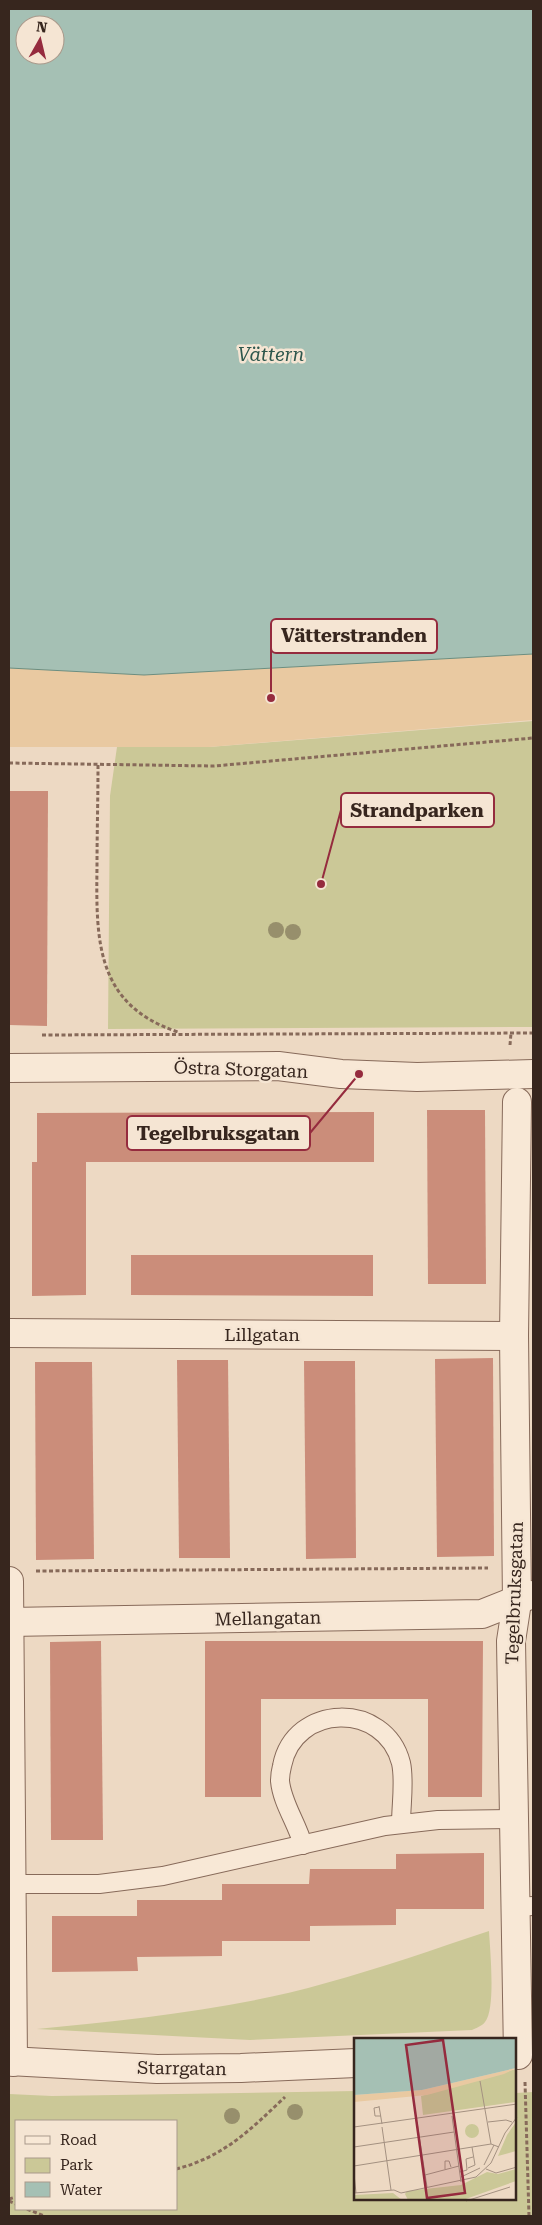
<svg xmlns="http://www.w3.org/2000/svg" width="542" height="2225" font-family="'Roboto Serif',serif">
  <rect width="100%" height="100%" fill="#edd9c3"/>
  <g fill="#cbc897" fill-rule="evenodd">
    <path d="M533 721V1027L108 1029 110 796 117 747H209Z"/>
    <path d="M489 1931C490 1949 496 2009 485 2022 482 2026 476 2028 472 2030L250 2040 37 2029C134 2019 232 2010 326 1983 381 1968 435 1949 489 1931Z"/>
    <path d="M356 2091V2199H516V2093L533 2092V2216H9V2094L52 2096ZM176 2121V2209H16V2121Z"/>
  </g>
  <path fill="#e9c9a1" d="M533 654V720L209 747H9V668L144 675Z"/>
  <path fill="#a5c0b4" stroke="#6c8e80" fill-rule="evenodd" d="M9 9H533V654L144 675 9 668ZM25 25H55V55H25Z"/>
  <g fill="#cb8d7a">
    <path d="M9 791H48L47 1026 9 1025Z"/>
    <path d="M427 1110H485L486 1284H428Z"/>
    <path d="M374 1112V1162H86V1295L32 1296V1162H37V1113Z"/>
    <path d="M131 1255H373V1296L131 1295Z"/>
    <path d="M493 1358 494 1556 437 1557 435 1359Z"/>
    <path d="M177 1360H228L230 1558H179Z"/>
    <path d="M304 1361H355L356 1558 306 1559Z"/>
    <path d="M35 1362H92L94 1559 36 1560Z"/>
    <path d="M101 1641 103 1840H51L50 1642Z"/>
    <path d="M205 1641H483L482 1797H428V1699H261V1797H205Z"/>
    <path d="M484 1853V1909H396V1925L310 1926V1941H222V1956L137 1957 138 1971 52 1972V1916H137V1900H222V1884H309L310 1869H396V1854Z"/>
  </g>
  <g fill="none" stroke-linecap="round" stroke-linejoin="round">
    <defs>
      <g id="service">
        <path d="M303 1845C297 1823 282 1803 280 1781 280 1776 281 1770 282 1766 294 1703 385 1701 401 1763 405 1781 401 1805 401 1824"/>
        <path d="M12 1884H99L163 1876 385 1826 438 1820 514 1819"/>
        <path d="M515 1907 533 1906"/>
      </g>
      <g id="minor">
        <path d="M517 1102 514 1336 517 1602 511 1641 518 2055"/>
        <path d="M9 1333 514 1336"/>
        <path d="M9 1581 13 2062"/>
        <path d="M9 1611V1622L482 1614 530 1595"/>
        <path d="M9 2061 157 2069 241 2068 356 2063"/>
      </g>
      <path id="tertiary" d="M9 1068 278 1066 341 1074 417 1077 533 1074"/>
    </defs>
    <use href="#service" stroke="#876a5a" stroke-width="20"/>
    <use href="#minor" stroke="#876a5a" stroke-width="30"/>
    <use href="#tertiary" stroke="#876a5a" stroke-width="30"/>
    <g stroke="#876a5a" stroke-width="3" stroke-dasharray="4 2.5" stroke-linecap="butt">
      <path d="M9 763 214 766 533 738"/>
      <path d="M98 765C98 799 97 833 97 867 96 941 96 1005 178 1032"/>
      <path d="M42 1035 533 1033"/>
      <path d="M510 1045 511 1033"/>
      <path d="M36 1571 488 1568"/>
      <path d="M525 2082 529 2216"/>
      <path d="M176 2169C224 2157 251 2129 285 2097"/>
      <path d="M9 2199 16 2197"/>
      <path d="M9 2201 16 2204"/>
      <path d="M27 2209 44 2216"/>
    </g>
    <use href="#service" stroke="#f8e8d6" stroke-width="18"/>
    <use href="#minor" stroke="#f8e8d6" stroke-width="28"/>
    <use href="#tertiary" stroke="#f8e8d6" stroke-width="28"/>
  </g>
  <g fill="#978f6c">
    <circle cx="276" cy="930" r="8"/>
    <circle cx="293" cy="932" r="8"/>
    <circle cx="295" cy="2112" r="8"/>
    <circle cx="232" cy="2116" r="8"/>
  </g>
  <g text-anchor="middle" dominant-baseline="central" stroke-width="5" stroke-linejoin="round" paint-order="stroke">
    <g font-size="18" fill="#37261e" stroke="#f5e5d3">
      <text transform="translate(241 1069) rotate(2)">Östra Storgatan</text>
      <text x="262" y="1334">Lillgatan</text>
      <text transform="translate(514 1593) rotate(-88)">Tegelbruksgatan</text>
      <text transform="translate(268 1618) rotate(-1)">Mellangatan</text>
      <text transform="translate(182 2068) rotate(1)">Starrgatan</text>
    </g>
    <g font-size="19" font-style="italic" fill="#2e574d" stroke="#f5e5d3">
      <text x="271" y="354">Vättern</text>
    </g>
  </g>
  <g transform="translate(354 2038)">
    <rect width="162" height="162" fill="#edd9c3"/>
    <path d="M162 31V64L69 77 67 58ZM162 84V113L144 118 153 97ZM111 93a7 7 0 1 1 14 0a7 7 0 1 1-14 0ZM162 131V143L109 162H54L51 156 53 153 107 147 133 134 144 136ZM39 155 48 162 0 163V157Z" fill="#cbc897"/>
    <path d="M162 30 150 36 73 57 0 64V57L68 52Z" fill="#e9c9a1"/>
    <path d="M0 0H162V30L68 52 0 57Z" fill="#a5c0b4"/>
    <path fill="none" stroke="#a49181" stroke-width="1" d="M126 43 137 106M25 68 28 86M25 69 20 70 21 78H27M98 78 107 144M63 84 73 149M134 84 152 82 158 84M0 89 163 66M28 89 37 152M0 109 100 94M130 127 140 107M0 128 137 106 145 109M114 130 121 127 118 109M91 131V123H95L97 129M132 131 142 135 163 129M106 134 113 132 112 121 119 119M0 136 2 155M71 137 105 128M107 139 126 130M0 155 40 152 47 155 122 139 137 125 151 95 163 79M112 163 156 149"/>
    <path fill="#952b3e" fill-opacity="0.15" stroke="#952b3e" stroke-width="2.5" d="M89 2 111 155 73 160 52 7Z"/>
    <rect width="162" height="162" fill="none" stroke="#37261e" stroke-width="2.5"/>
  </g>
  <path fill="none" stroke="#952b3e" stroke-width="2" d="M271 698L271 636M321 884L341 810M359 1074L310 1133"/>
  <g fill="#952b3e" stroke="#f5e5d3" stroke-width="2">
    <circle cx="271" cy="698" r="5"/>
    <circle cx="321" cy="884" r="5"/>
    <circle cx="359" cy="1074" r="5"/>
  </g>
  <g fill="#f5e5d3" stroke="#952b3e" stroke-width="2">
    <rect x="271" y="619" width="166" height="34" rx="5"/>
    <rect x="341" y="793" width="153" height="34" rx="5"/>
    <rect x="127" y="1116" width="183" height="34" rx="5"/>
  </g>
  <g font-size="19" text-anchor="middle" font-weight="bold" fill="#37261e">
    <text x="354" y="642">Vätterstranden</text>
    <text x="417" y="817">Strandparken</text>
    <text x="218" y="1140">Tegelbruksgatan</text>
  </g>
  <rect width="542" height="2225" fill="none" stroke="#37261e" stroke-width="20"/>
  <rect x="15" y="2120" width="162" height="90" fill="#f5e5d3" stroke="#a9998b"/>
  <rect x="25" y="2136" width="25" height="8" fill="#f8e8d6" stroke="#a9998b"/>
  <text x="60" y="2145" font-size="15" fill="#37261e">Road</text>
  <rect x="25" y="2158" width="25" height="15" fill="#cbc897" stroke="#a9998b"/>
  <text x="60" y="2170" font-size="15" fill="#37261e">Park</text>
  <rect x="25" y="2182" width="25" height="15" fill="#a5c0b4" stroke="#a9998b"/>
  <text x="60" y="2195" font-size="15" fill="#37261e">Water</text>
  <g transform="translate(40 40) rotate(8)"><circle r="24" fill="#f5e5d3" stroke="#a9998b"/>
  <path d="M0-4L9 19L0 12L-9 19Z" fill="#952b3e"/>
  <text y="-8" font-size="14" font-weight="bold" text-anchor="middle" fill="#37261e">N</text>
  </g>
</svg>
